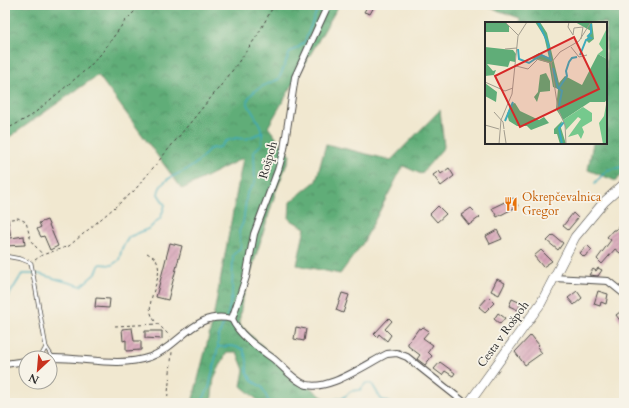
<svg xmlns="http://www.w3.org/2000/svg" width="629" height="408" font-family="Cardo,serif">
  <defs>
    <pattern id="forest-crowns" width="20" height="18" patternUnits="userSpaceOnUse"><rect width="20" height="18" fill="#60ad78"/><path d="M2 6a3 3 0 1 1 6 0M12 15a3 3 0 1 1 6 0" fill="none" stroke="#4f8d63"/></pattern>
    <pattern id="building-hatch" width="6" height="6" patternUnits="userSpaceOnUse"><rect width="6" height="6" fill="#d7a4b8"/><path d="M-1 1l2-2M0 6l6-6M5 7l2-2" fill="none" stroke="#af8696"/></pattern>
  </defs>
  <rect width="100%" height="100%" fill="#f7f3e8"/>
  <filter id="ink" filterUnits="userSpaceOnUse"><feTurbulence type="fractalNoise" baseFrequency=".025" numOctaves="2"/><feDisplacementMap in="SourceGraphic" scale="8" xChannelSelector="R" yChannelSelector="G"/><feConvolveMatrix kernelMatrix="1 2 1 2 8 2 1 2 1" color-interpolation-filters="sRGB"/></filter>
  <filter id="wash" filterUnits="userSpaceOnUse"><feTurbulence type="fractalNoise" baseFrequency=".012" numOctaves="4" result="noise"/><feDisplacementMap in="SourceGraphic" scale="16" xChannelSelector="R" yChannelSelector="G"/><feGaussianBlur stdDeviation="0.9" result="paint"/><feColorMatrix in="noise" values="0 0 0 0 0 0 0 0 0 0 0 0 0 0 0 0 0 1.4 0 .05"/><feComposite in="paint" operator="in"/></filter>
  <g filter="url(#wash)">
    <rect width="100%" height="100%" fill="#f1e8d0"/>
    <g fill="url(#forest-crowns)" stroke="#466c52">
      <path d="M5 5H339L268 127 290 156 276 191 242 301 239 324 288 370 330 403H261L241 386 244 370 237 352H227L214 378 211 403H192L212 324 243 158 182 189 98 75 5 140Z"/>
      <path d="M490 5H624V173L616 181 588 170 593 143H606V23H520V18L491 8Z"/>
      <path d="M440 110 444 147 421 174 403 166 363 243 340 274 297 265 305 228 289 219 290 202 316 181 326 144 391 160Z"/>
    </g>
    <g fill="none" stroke-linecap="round" stroke-linejoin="round">
      <g stroke="#3dabbb" stroke-width="1.5">
        <path d="M595 183 607 170 622 167 624 153"/>
        <path d="M5 302 22 274H39L81 286 96 273 100 264 112 265 119 260 122 248 129 237 150 228 161 217 165 205 158 194C160 178 179 175 191 167 197 163 204 156 209 149L220 147 226 141 236 138 246 139 263 132"/>
        <path d="M227 317 232 296 233 255 241 247 239 231 243 223 247 193 255 183 254 151 262 144C264 123 255 120 247 102 251 89 268 84 279 79L290 52 299 47 305 41 319 5"/>
        <path d="M218 347 232 346 243 349 247 360V371L252 381 262 387 269 402 298 403"/>
        <path d="M201 403 209 388 218 347V338L225 320"/>
        <path d="M302 403C311 400 316 403 324 402 331 401 336 398 343 398L351 391 360 390 366 383 372 384 381 399 390 403"/>
      </g>
    </g>
    <g id="blocks">
      <g fill="url(#building-hatch)">
        <path d="M368 5H375L370 14 364 12Z"/>
        <path d="M449 168 454 176 441 186 433 175 439 171 441 174Z"/>
        <path d="M513 198 518 206 497 217 492 208Z"/>
        <path d="M438 206 446 214 437 222 430 214Z"/>
        <path d="M471 208 480 217 469 225 461 215Z"/>
        <path d="M573 213 578 218 568 230 563 226Z"/>
        <path d="M5 219H8L11 238 24 236 25 245 5 246Z"/>
        <path d="M47 220 58 246 50 250 44 236 41 237 37 229 41 227 39 223Z"/>
        <path d="M624 220V230L619 236 624 239V256L615 249 602 264 597 259 611 240 607 237 613 230H616Z"/>
        <path d="M497 230 502 239 490 244 486 236Z"/>
        <path d="M553 235 563 243 558 250 547 241Z"/>
        <path d="M170 243 182 246 168 300 156 297Z"/>
        <path d="M587 245 592 250 584 257 580 253Z"/>
        <path d="M541 250 552 261 543 267 534 256Z"/>
        <path d="M598 268 602 270 598 276 589 275 593 269 596 271Z"/>
        <path d="M497 279 505 283 499 295 491 291Z"/>
        <path d="M577 291 582 298 574 305 568 298Z"/>
        <path d="M598 291 608 294 606 304 601 302 600 306 594 304Z"/>
        <path d="M342 293 349 295 343 313 336 310Z"/>
        <path d="M488 297 494 303 485 312 479 307Z"/>
        <path d="M96 298 110 299 109 308 95 307Z"/>
        <path d="M512 299 521 303 518 310 509 306Z"/>
        <path d="M624 309V326L616 315Z"/>
        <path d="M498 313 505 318 500 324 494 319Z"/>
        <path d="M389 318 392 321 385 329 391 335 387 341 379 334 377 337 374 334Z"/>
        <path d="M296 327 306 329 304 341 294 339Z"/>
        <path d="M423 327 429 331 423 338 433 345 428 352 432 356 425 365 417 359 420 355 408 346V343L419 328 421 329Z"/>
        <path d="M132 328 134 341H141V350L126 351V340L123 341 122 329Z"/>
        <path d="M145 331H162V339L145 338Z"/>
        <path d="M531 335 539 345 537 347 542 353 525 365 515 352Z"/>
        <path d="M440 362 455 373 453 376 445 371 442 375 434 369Z"/>
      </g>
    </g>
  </g>
  <g filter="url(#ink)">
    <use href="#blocks" fill-opacity="0" stroke="#494744" stroke-width="1"/>
    <g fill="none" stroke-linecap="round" stroke-linejoin="round">
      <defs>
        <g id="lane">
          <path d="M5 256 21 259 31 263 46 347 53 358"/>
          <path d="M40 358 46 347"/>
        </g>
        <g id="street">
          <path d="M554 278 608 281 624 294"/>
          <path d="M232 319 246 277 254 234 278 170 284 149 295 77 328 5"/>
          <path d="M232 319C240 336 257 347 271 357 282 365 290 377 302 383 324 395 366 364 387 354L397 353 407 357 465 403"/>
          <path d="M50 358C84 357 117 368 150 357 182 345 194 310 232 319"/>
          <path d="M5 364 26 361"/>
        </g>
        <path id="secondary" d="M469 403 541 303 575 237 604 202 624 184"/>
      </defs>
      <use href="#lane" stroke="#494744" stroke-width="4.5"/>
      <use href="#street" stroke="#494744" stroke-width="8"/>
      <use href="#secondary" stroke="#494744" stroke-width="10"/>
      <g stroke="#494744" stroke-width="1" stroke-dasharray="3 3" stroke-linecap="butt">
        <path d="M5 130 31 116 88 68 101 54 125 21 141 5"/>
        <path d="M5 220 18 218 26 222 31 241 42 254"/>
        <path d="M147 253 155 258C167 277 144 297 152 316 155 324 165 329 170 337"/>
        <path d="M35 260 42 255 69 246 134 191 227 78 257 36 274 5"/>
        <path d="M115 326 158 324"/>
        <path d="M167 403 172 352"/>
      </g>
      <use href="#lane" stroke="#fff" stroke-width="3"/>
      <use href="#street" stroke="#fff" stroke-width="6"/>
      <use href="#secondary" stroke="#fff" stroke-width="9"/>
    </g>
  </g>
  <defs>
    <symbol id="restaurant-bare" viewBox="-9 -9 18 18"><path d="M-5-6h1v4h1v-4h1v4h1v-4h1v5L-1.5 .5V6h-2V.5L-5-1ZM5-6V6H3V1.5H1.5Q1.5-4 5-6Z" fill="#e8710a" stroke="#f7f3e8" stroke-width="2.5" paint-order="stroke"/></symbol>
  </defs>
  <g fill-rule="evenodd">
    <use href="#restaurant-bare" x="501" y="194" width="20" height="20"/>
  </g>
  <g text-anchor="middle" dominant-baseline="central" stroke-width="3.5" stroke-linejoin="round" paint-order="stroke">
    <g font-size="12" fill="#2b2b2b" stroke="#f7f3e8">
      <text transform="translate(268 160) rotate(-74)">Rošpoh</text>
      <text transform="translate(503 334) rotate(-54)">Cesta v Rošpoh</text>
    </g>
    <g font-size="12" fill="#c56008" stroke="#f7f3e8" text-anchor="start">
      <text x="522" y="197">Okrepčevalnica<tspan x="522" dy="14">Gregor</tspan></text>
    </g>
  </g>
  <g transform="translate(485 22)">
    <rect width="122" height="122" fill="#f1e8d0"/>
    <path d="M122 77V122H118L114 101 119 94Z" fill="#75c98d"/>
    <path d="M0 0H20L24 4V10H1L0 22ZM50 0H55L62 11 74 61 80 54 97 63 113 32 122 37V77L120 80H105L78 98 71 87 73 67 68 65 64 41 46 36 54 31 64 36 59 14ZM90 0H107L109 17 104 21 101 18 106 9ZM0 25 28 28 31 32 30 40 25 39 23 45 2 42 8 49 11 48 9 53 0 54ZM61 51 65 59V69L55 70 52 80 49 75 53 70 55 53ZM0 61 12 70 11 80 0 74ZM30 81 35 89 54 98 59 95 64 101 46 108 42 104H32L24 99 22 92 26 82ZM77 99 76 106 81 122H75L72 112H69V107Z" fill="#60ad78"/>
    <path d="M122 6V37L113 32 118 28 114 22ZM98 85 107 91V99L97 105 99 110 96 117 93 112 83 115 96 97 93 95 81 108 78 98Z" fill="#75c98d"/>
    <path fill="none" stroke="#3dabbb" stroke-width="2" d="M53 0 63 21 66 39M33 27 34 37 44 41 56 33 65 37M95 33 101 18 106 16 103 14 106 11V2M68 46 73 66 77 69 74 84M74 66 82 54 81 49 84 40 87 36 92 35M20 99 28 80M77 122 74 106 79 100"/>
    <path fill="none" stroke="#a29c8e" stroke-width="1" d="M20 0 33 13M84 0 83 5 88 13 89 6 98 5 96 17M86 25 94 35 102 33M20 27 32 26M66 41 73 87 80 103 81 122M66 41 75 30 94 19 106 0M31 44 43 47 53 37 66 41M0 60 20 69 28 66M9 90 18 100 19 107M0 103 14 107M19 108 21 121M14 122 16 98 27 72 33 14 42 0"/>
    <path fill="#d62828" fill-opacity="0.15" stroke="#d62828" stroke-width="2" d="M89 15 114 67 35 105 10 54Z"/>
    <rect width="122" height="122" fill="none" stroke="#2b2b2b" stroke-width="2"/>
  </g>
  <rect width="629" height="408" fill="none" stroke="#f7f3e8" stroke-width="20"/>
  <g transform="translate(38 370) rotate(206)"><circle r="19" fill="#f7f3e8" stroke="#a5a39c"/>
  <path d="M0-3L7 15L0 10L-7 15Z" fill="#c8321e"/>
  <text y="-6" font-size="11" font-weight="bold" text-anchor="middle" fill="#2b2b2b">N</text>
  </g>
</svg>
